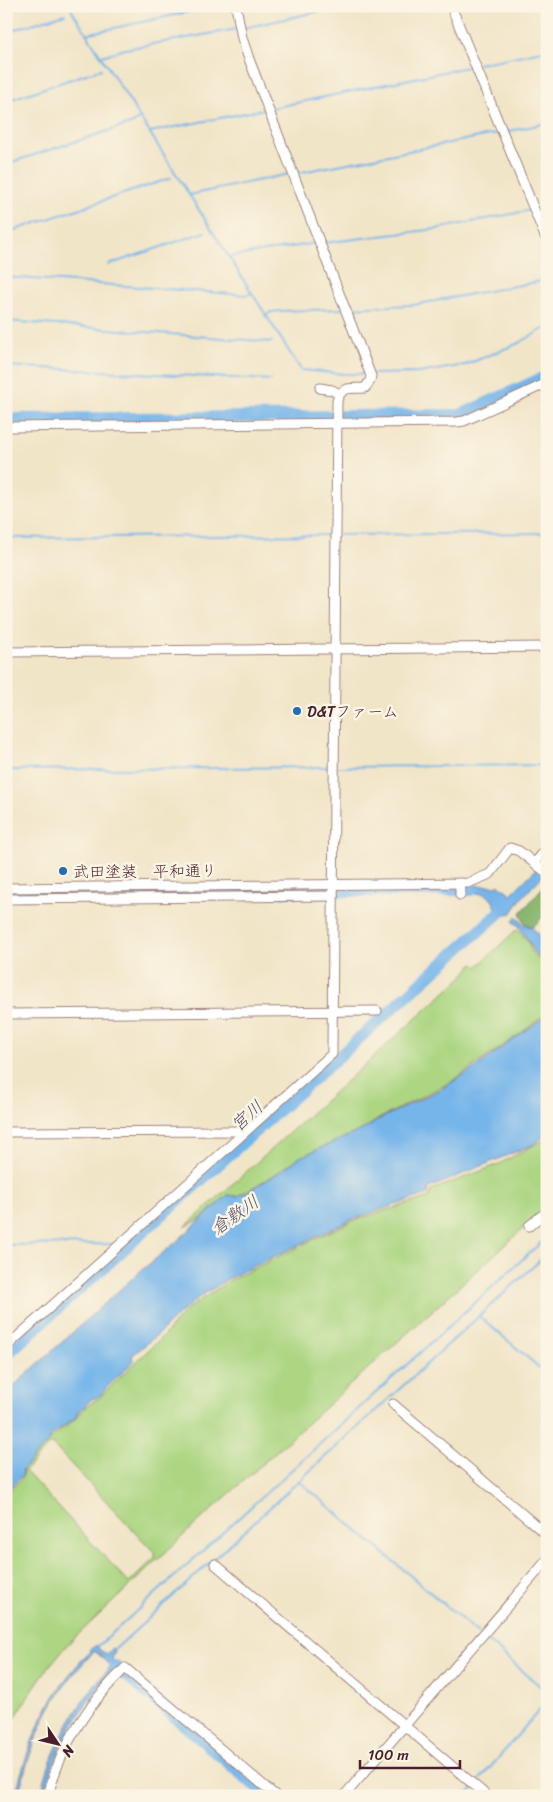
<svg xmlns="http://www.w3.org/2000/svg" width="553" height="1802" font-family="Sriracha,'Klee One',sans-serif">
  <rect width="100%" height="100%" fill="#fcf5e5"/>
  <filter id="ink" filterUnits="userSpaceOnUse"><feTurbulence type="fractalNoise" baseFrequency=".02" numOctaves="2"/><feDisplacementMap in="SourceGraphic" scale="10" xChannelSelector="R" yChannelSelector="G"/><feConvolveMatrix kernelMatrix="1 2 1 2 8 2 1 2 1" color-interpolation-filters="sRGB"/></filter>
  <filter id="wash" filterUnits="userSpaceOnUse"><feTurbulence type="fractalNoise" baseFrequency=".0096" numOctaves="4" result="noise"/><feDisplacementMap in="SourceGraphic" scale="20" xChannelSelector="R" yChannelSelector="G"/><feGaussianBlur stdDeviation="1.12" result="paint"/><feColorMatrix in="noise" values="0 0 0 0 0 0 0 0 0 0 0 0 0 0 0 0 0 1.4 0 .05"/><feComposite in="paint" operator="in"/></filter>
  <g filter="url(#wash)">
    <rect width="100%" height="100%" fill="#f1e5c8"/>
    <g fill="#acd682" stroke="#7b7a56" fill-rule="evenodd">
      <path d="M516 930H519L529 943 531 951 547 969V1013L517 1036 451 1082 380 1118 364 1129 300 1157 271 1177 244 1192 237 1196 228 1195 200 1219 185 1227 462 977 473 963 477 967Z"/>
      <path d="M547 1138V1207L187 1532 66 1646 47 1669 35 1686 16 1716 6 1737V1495L22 1478 23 1469 54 1436 75 1419 79 1413 95 1400 101 1397 108 1389 166 1333 186 1310 230 1280 352 1221 429 1197 432 1190 499 1164ZM50 1444 53 1445 155 1553V1558L129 1583 25 1471Z"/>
    </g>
    <path fill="#89b770" stroke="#6a6b4e" d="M547 882V913L533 927 525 923 520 914Z"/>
    <g fill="#76b5ea" stroke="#606a8a">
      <path d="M537 868 544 874 521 899 511 914 509 913 500 919 493 913 496 908C489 890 480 893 463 894V885L496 886 498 884 511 894Z"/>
      <path d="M516 916 524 924 531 927 547 941V966L533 951 530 943 518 925 513 922Z"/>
      <path d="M547 1015V1134L532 1145 429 1188 428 1194 353 1219 229 1278 198 1298 181 1312 162 1331 133 1355 132 1357 134 1361 106 1388 101 1395 92 1399 77 1413 75 1418 51 1436 49 1441 22 1470 23 1473 21 1477 6 1492V1389H11L18 1382 137 1274 175 1243 228 1195 237 1196 245 1193 272 1177 300 1157 364 1129 380 1119 441 1089 473 1069Z"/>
      <path d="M96 1645 101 1651 107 1654 112 1649 115 1652 112 1659 119 1666C95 1687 68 1730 56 1759 51 1771 48 1783 44 1796H41C50 1748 79 1701 111 1666L96 1652H93C83 1664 72 1675 63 1688 40 1720 28 1758 18 1796H15C27 1749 43 1705 75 1668 82 1660 88 1652 96 1645Z"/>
    </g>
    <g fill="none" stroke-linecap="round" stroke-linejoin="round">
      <g stroke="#76b5ea" stroke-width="2">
        <path d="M69 6 301 370 345 374H366"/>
        <path d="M244 28 344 6"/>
        <path d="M6 32 65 14"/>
        <path d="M86 34 216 6"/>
        <path d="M102 56 125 49 237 29"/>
        <path d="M478 64 547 50"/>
        <path d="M6 101 101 69"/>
        <path d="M272 108 472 66"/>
        <path d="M150 132 265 109"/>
        <path d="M505 132 547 123"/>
        <path d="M6 164 133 123 140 118"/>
        <path d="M297 173 500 133"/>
        <path d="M189 195 289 174"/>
        <path d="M538 208 547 204"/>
        <path d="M6 233 171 178"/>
        <path d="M323 243 436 229 531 210"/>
        <path d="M229 257 316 243"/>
        <path d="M108 265 205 232"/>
        <path d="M6 277 246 295 251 293"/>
        <path d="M349 308 413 305 547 280"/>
        <path d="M265 316 271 312 280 311 342 309"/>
        <path d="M6 321 272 342"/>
        <path d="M6 366 271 380"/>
        <path d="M373 374 419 373 465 365 519 343 547 327"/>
        <path d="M339 535 547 533"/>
        <path d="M6 538 332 535"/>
        <path d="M338 767 547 765"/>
        <path d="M6 770 331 767"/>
        <path d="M378 1008 390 1012"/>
        <path d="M6 1245 115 1244"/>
        <path d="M480 1317 547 1374"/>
        <path d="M299 1481 479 1634"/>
        <path d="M208 1564 218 1572"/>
        <path d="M484 1638 547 1692"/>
        <path d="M96 1648 547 1237"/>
        <path d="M113 1651 547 1254"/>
        <path d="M477 1783 547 1701"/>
        <path d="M466 1796 473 1788"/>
      </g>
      <g stroke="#76b5ea" stroke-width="12">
        <path d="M6 419 460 415 547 376"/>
        <path d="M6 894 471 890"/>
        <path d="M6 1355 509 904"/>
        <path d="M115 1666 267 1796"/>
      </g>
    </g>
  </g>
  <g filter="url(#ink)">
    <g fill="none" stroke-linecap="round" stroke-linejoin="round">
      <defs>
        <g id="minor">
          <path d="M451 6 547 241"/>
          <path d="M320 388 332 390 339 394"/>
          <path d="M6 427 457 422 464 421 547 383"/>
          <path d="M6 652 547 647"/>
          <path d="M535 863 547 848"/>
          <path d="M460 883V895"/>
          <path d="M6 888 468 883 490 874 510 848 519 851 547 873"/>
          <path d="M6 899 333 896"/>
          <path d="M6 1014 377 1011"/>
          <path d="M6 1132 246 1131"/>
          <path d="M529 1226 541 1216 547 1222"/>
          <path d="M6 1347 332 1054 337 401C342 385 350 389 365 388L370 381 371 376 249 59 242 38 236 6"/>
          <path d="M393 1404 547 1535"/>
          <path d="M215 1564 487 1796"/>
          <path d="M48 1796C60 1746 88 1704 125 1668L276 1796"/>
          <path d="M344 1796 547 1560"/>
        </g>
      </defs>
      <use href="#minor" stroke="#9e827a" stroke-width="11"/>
      <use href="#minor" stroke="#fff" stroke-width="9"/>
    </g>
  </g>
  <g fill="#1f6fb2" stroke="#fcf5e5" stroke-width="2">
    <circle cx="297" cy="711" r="5"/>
    <circle cx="63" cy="871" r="5"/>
  </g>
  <g text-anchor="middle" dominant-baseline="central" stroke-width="5" stroke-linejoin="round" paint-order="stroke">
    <g font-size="16" fill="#4a1f2b" stroke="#fcf5e5" text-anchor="start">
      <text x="307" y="711">D&amp;Tファーム</text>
      <text x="73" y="871">武田塗装</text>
    </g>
    <g font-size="16" fill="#4a1f2b" stroke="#fcf5e5">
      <text transform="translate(185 871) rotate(-1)">平和通り</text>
    </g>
    <g font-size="18" font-style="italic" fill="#59546e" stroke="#fcf5e5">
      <text transform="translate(247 1116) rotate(-42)">宮川</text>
      <text transform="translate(235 1215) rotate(-35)">倉敷川</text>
    </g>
  </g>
  <rect width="553" height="1802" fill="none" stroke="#fcf5e5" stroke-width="25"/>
  <g transform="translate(58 1744) rotate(125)" stroke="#fcf5e5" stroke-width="4" paint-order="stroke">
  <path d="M0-4L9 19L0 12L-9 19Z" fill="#4a1f2b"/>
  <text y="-8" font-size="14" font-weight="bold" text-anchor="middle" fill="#4a1f2b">N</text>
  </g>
  <path d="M360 1760v8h100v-8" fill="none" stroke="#4a1f2b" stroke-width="2.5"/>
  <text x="368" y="1760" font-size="15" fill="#4a1f2b" stroke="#fcf5e5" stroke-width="4" paint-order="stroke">100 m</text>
</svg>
